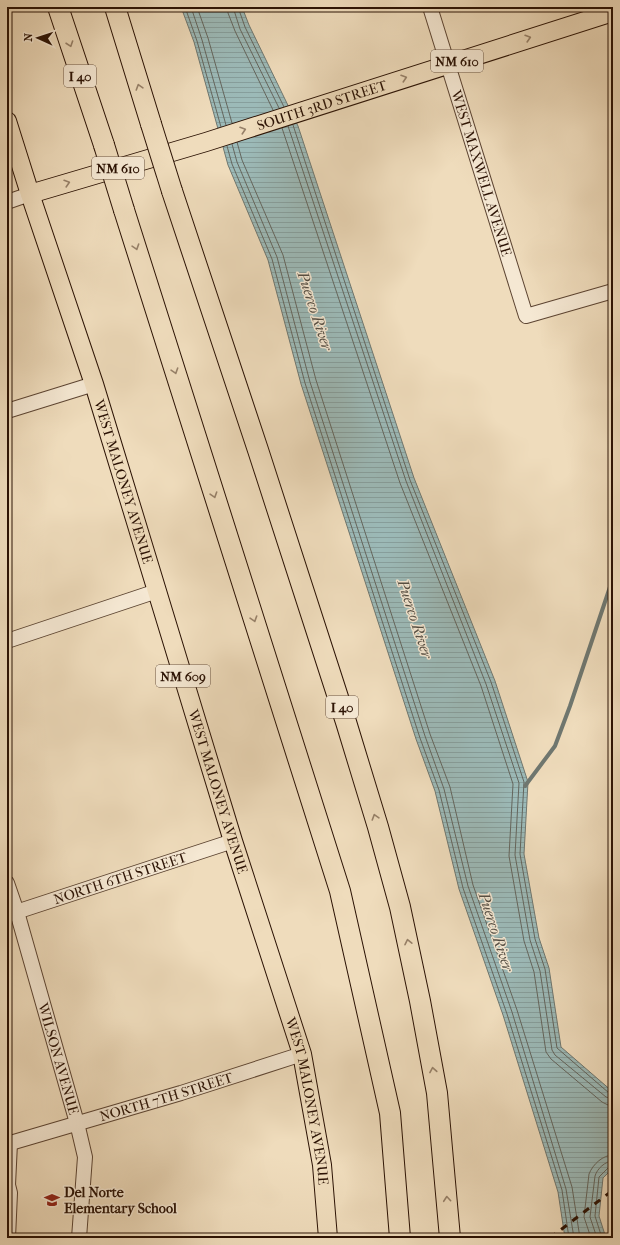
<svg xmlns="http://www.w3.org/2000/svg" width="620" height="1245" font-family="'IM FELL French Canon',serif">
  <defs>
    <pattern id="water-rules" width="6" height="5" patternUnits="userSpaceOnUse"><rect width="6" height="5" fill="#9cbab8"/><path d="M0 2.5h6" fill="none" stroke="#879f9d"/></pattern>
  </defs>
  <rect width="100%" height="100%" fill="#efdcbc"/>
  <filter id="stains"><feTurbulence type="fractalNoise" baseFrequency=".005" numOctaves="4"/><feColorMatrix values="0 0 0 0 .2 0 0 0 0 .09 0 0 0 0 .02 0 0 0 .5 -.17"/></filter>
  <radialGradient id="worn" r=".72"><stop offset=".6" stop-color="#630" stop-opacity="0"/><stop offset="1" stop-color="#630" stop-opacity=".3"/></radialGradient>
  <path fill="url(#water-rules)" stroke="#6f7770" d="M181 7H242L249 25 298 126 414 478 495 681 528 782 524 854 539 938 549 968 561 1047 613 1092V1168L603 1178 599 1216 606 1238H565L558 1192 503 1015 459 889 435 791 416 739 301 384 268 260 228 165 194 42Z"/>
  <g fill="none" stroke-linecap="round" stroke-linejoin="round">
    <g stroke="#64665e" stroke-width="1">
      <path d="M185 7 197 41 221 127"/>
      <path d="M191 7 202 40 226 125"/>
      <path d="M197 7 208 38 232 123"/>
      <path d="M227 7 228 13 235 31 273 110"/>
      <path d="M233 7 240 29 279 108"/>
      <path d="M238 7 245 27 284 107"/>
      <path d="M293 125 410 480 491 682 524 782 520 854 535 939 545 969 557 1048 609 1093 613 1094"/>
      <path d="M288 126 406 481 486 684 519 783 515 855 530 940 540 971 552 1050 555 1055 606 1097 613 1099"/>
      <path d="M282 128 400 483 481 686 513 784 509 856 524 941 534 972 546 1052 551 1059 602 1102 608 1105H613"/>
      <path d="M237 142 242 160 283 255 316 380 430 734 450 787 473 885 517 1010 572 1187 580 1238"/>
      <path d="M232 144 237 162 277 257 310 382 425 736 444 789 468 886 512 1012 566 1189 574 1238"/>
      <path d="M227 146 232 164 272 259 305 383 420 738 439 790 463 888 507 1014 562 1190 569 1238"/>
      <path d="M591 1238 584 1217 589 1174C593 1164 603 1155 613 1155"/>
      <path d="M597 1238 590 1217 595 1176C597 1169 605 1161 613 1161"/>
      <path d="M602 1238 595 1216 599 1177 609 1167 613 1166"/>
    </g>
    <path stroke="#6f7770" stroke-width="4" d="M525 786 555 746 570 706 613 578"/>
    <defs>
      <g id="minor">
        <path id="s1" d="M430 7 526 316 613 291"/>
        <path d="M7 202 30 194"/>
        <path d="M7 411 94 384"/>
        <path d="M7 641 157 591"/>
        <path id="s2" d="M7 883 17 912 77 1123 85 1157 79 1238"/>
        <path id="s3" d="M7 915 233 841"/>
        <path id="s4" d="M7 1144 181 1093 302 1054"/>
        <path d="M8 1238 10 1193 8 1185 10 1143"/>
      </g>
      <g id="major">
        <path id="s5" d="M7 121 30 194 94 384 233 841 302 1054 322 1165 328 1238"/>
        <path id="s6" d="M30 194 206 142 613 12"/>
      </g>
      <g id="highway">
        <path d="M58 7 104 145"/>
        <path d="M115 7 151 124"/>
        <path d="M172 191 258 450 346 722 378 827 400 907 420 1001 437 1093 450 1238"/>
        <path d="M124 210 340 891 390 1113 400 1238"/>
      </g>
    </defs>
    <use href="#minor" stroke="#5c4432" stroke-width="16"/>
    <use href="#major" stroke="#2b1204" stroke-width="20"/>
    <use href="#highway" stroke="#2b1204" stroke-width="22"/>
    <use href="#minor" stroke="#f5e8d3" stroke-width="14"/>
    <use href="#major" stroke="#efdcbc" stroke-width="18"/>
    <use href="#highway" stroke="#efdcbc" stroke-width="20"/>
    <path stroke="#2b1204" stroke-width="3" stroke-dasharray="7 7" stroke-linecap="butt" d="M550 1238 613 1190"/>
    <defs>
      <g id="highway-bridge">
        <path d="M151 124 172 191"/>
        <path d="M104 145 124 210"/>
      </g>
    </defs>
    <use href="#highway-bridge" stroke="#2b1204" stroke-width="22" stroke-linecap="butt"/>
    <use href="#highway-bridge" stroke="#efdcbc" stroke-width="20"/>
  </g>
  <defs><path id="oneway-chevron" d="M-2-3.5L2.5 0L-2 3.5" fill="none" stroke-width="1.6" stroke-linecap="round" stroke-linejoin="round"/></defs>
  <g stroke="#978169">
    <use href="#oneway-chevron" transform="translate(528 38) rotate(-17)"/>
    <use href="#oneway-chevron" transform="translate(70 44) rotate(71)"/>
    <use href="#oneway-chevron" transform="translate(404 78) rotate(-18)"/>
    <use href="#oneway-chevron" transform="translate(139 87) rotate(-107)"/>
    <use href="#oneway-chevron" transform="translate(243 130) rotate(-18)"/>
    <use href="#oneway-chevron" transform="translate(67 183) rotate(-17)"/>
    <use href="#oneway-chevron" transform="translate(136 247) rotate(72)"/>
    <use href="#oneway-chevron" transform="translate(175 371) rotate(72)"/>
    <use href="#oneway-chevron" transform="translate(214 495) rotate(72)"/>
    <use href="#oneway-chevron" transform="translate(254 619) rotate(72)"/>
    <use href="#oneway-chevron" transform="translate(375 817) rotate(-107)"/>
    <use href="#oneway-chevron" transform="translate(408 942) rotate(-102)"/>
    <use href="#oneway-chevron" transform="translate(433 1070) rotate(-100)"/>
    <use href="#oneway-chevron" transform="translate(447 1199) rotate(-95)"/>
  </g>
  <defs>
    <symbol id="school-bare" viewBox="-9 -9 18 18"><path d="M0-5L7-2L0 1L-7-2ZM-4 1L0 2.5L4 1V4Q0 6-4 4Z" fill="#8f2418" stroke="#f5e8d3" stroke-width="2.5" paint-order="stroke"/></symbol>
  </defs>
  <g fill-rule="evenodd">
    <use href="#school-bare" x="41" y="1189" width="22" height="22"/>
  </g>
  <g text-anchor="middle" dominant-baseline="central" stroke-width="3" stroke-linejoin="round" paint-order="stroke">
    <g fill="#f5e8d3" stroke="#685242" stroke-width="1">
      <rect x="431" y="50" width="52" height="22" rx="3"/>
      <rect x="64" y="65" width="32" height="22" rx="3"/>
      <rect x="92" y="157" width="52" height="22" rx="3"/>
      <rect x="156" y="665" width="54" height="22" rx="3"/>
      <rect x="326" y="696" width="32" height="22" rx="3"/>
    </g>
    <g font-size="13" font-weight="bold" fill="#2b1204">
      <text x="457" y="61">NM 610</text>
      <text x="80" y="76">I 40</text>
      <text x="118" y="168">NM 610</text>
      <text x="183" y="676">NM 609</text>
      <text x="342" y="707">I 40</text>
    </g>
    <g font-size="14" fill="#2b1204" stroke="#f5e8d3">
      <text stroke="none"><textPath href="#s6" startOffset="305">SOUTH 3RD STREET</textPath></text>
      <text stroke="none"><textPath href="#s1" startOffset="174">WEST MAXWELL AVENUE</textPath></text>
      <text stroke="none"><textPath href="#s5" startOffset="379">WEST MALONEY AVENUE</textPath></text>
      <text stroke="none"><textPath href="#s5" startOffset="703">WEST MALONEY AVENUE</textPath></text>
      <text stroke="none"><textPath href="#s3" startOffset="119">NORTH 6TH STREET</textPath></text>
      <text stroke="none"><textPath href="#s2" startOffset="183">WILSON AVENUE</textPath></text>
      <text stroke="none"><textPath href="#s4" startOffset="166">NORTH 7TH STREET</textPath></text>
      <text stroke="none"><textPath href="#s5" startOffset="1026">WEST MALONEY AVENUE</textPath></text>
    </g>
    <g font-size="14" font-weight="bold" fill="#2b1204" stroke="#f5e8d3" text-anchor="start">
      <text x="64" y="1192">Del Norte<tspan x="64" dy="16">Elementary School</tspan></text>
    </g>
    <g font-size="15" font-style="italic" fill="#534d43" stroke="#f5e8d3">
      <text transform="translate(315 311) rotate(72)">Puerco River</text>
      <text transform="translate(415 619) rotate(72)">Puerco River</text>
      <text transform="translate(496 932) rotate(72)">Puerco River</text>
    </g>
  </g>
  <rect width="620" height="1245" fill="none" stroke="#efdcbc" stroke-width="24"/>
  <rect x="8" y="8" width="604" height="1229" fill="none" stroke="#2b1204" stroke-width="2"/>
  <rect x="12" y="12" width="596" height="1221" fill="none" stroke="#2b1204"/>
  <g transform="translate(38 38) rotate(273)" stroke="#f5e8d3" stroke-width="3" paint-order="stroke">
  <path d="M0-3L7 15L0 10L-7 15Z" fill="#2b1204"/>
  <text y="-6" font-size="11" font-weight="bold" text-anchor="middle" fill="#2b1204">N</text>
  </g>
  <rect width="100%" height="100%" filter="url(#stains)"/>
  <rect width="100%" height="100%" fill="url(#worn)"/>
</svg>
